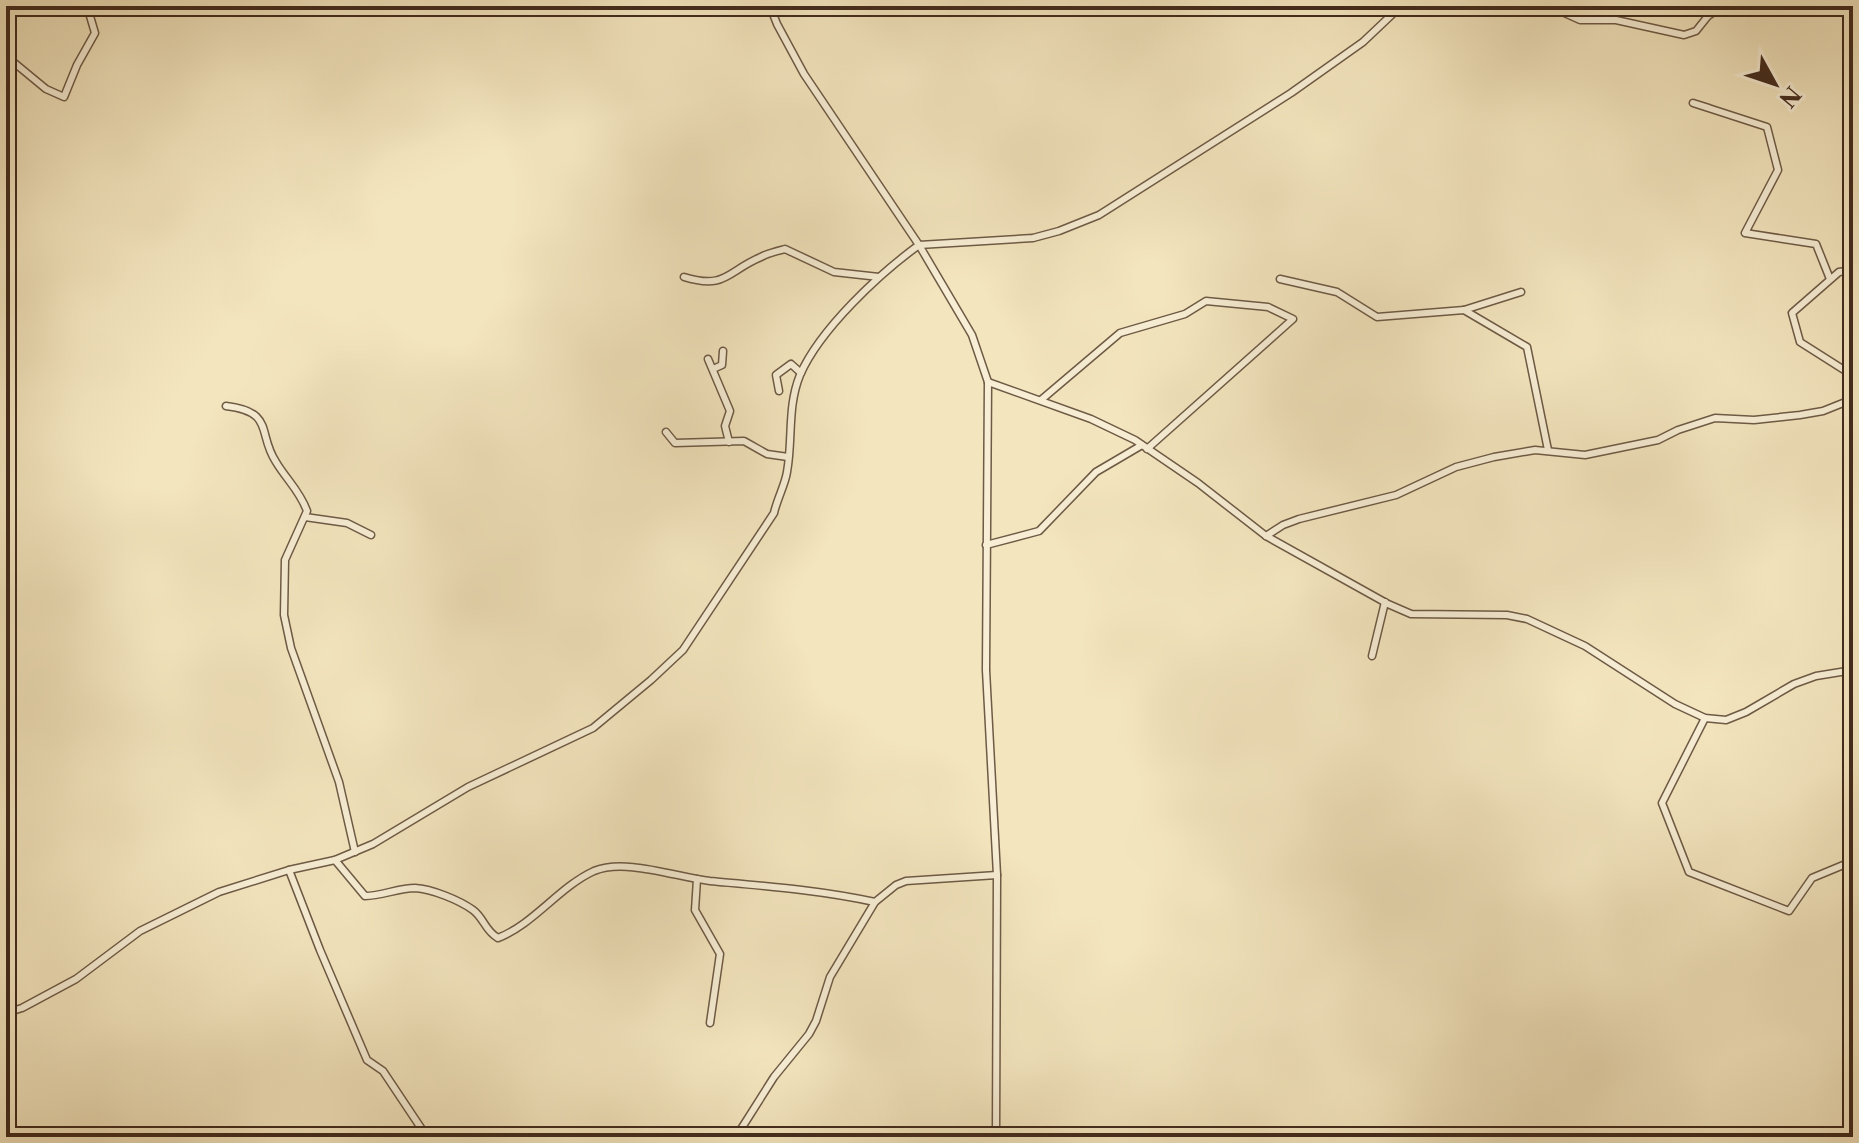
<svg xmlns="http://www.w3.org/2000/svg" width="1859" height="1143" font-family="'Libre Caslon Text',serif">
  <rect width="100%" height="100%" fill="#f3e5be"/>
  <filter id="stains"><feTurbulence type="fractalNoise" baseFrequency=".0025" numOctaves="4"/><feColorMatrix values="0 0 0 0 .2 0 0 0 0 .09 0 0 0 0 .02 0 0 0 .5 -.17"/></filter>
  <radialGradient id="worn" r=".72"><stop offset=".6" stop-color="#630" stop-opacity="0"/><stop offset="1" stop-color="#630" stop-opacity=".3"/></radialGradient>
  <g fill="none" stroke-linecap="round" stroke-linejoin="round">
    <defs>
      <g id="street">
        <path d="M1549 6 1580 20H1616L1684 35 1696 31 1708 16 1723 6"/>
        <path d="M6 56 46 89 64 97 77 65 95 33 87 6"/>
        <path d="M1709 108 1693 103 1767 127 1778 170 1745 233 1816 244 1830 279"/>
        <path d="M1853 270 1839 272 1792 313 1800 342 1852 375 1853 384"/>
        <path d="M684 277C726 290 727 271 761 257 768 253 777 251 785 249L834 272 879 277"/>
        <path d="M1280 279 1337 292 1377 317 1464 310 1527 347 1548 450"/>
        <path d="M1464 310 1521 292"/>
        <path d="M708 359 730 411 725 426 729 442"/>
        <path d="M713 369 722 365 723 351"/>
        <path d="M988 382 1091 419 1135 440 1198 483 1266 536 1388 604 1411 614 1507 615 1527 619 1585 646 1675 704 1705 718 1726 720 1746 712 1794 684 1816 676 1853 670"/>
        <path d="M779 391 776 375 791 364 801 373"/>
        <path d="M1041 400 1120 333 1185 314 1206 301 1268 307 1293 319 1147 449"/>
        <path d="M226 406C275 412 257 433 276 462 286 479 300 491 307 511L285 560 284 615 291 648 339 782 355 852"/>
        <path d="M666 432 675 443 744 441 767 454 788 457"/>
        <path d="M305 517 347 523 371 535"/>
        <path d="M1266 536 1283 525 1299 519 1396 495 1456 467 1494 457 1535 450 1585 455 1658 440 1678 430 1715 418 1754 420 1800 415 1823 411 1853 399"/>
        <path d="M986 545 1039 531 1096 472 1142 445"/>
        <path d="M1372 656 1385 602"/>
        <path d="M1705 718 1662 803 1689 872 1789 911 1812 878 1853 861"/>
        <path d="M335 860 365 896C382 896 398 888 415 888 432 889 459 900 473 910 484 918 485 931 498 938 534 924 559 887 594 871 625 858 676 877 710 881 765 886 820 890 875 902"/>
        <path d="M289 870 320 950 367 1060 383 1071 427 1137"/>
        <path d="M697 879 695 910 720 954 710 1023"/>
        <path d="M6 1013 22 1008 76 979 140 931 219 892 289 870 335 860 373 844 468 787 593 728 651 680 683 650 774 513C777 499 785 485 787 472 793 439 787 407 800 375 820 329 879 274 919 245L804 74 777 24 770 6"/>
        <path d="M736 1137 774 1077 809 1034 816 1021 830 977 875 902 896 885 906 881 997 875"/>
        <path d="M996 1137 997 875 986 670 988 382 972 335 919 245 1033 238 1059 231 1099 215 1291 93 1363 42 1401 6"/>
      </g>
    </defs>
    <use href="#street" stroke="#6e5a45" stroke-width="9"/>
    <use href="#street" stroke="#f7eed5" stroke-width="6"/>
  </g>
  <rect width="1859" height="1143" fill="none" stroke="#f3e5be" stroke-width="32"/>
  <rect x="8" y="8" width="1843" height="1127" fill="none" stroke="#422b1d" stroke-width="4"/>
  <rect x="16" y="16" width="1827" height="1111" fill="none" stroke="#422b1d" stroke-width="2"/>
  <g transform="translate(1775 84) rotate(130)" stroke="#f7eed5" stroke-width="6" paint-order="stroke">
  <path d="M0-6L14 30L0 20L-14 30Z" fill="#422b1d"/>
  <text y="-12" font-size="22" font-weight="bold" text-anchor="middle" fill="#422b1d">N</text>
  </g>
  <rect width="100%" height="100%" filter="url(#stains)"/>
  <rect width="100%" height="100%" fill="url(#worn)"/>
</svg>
